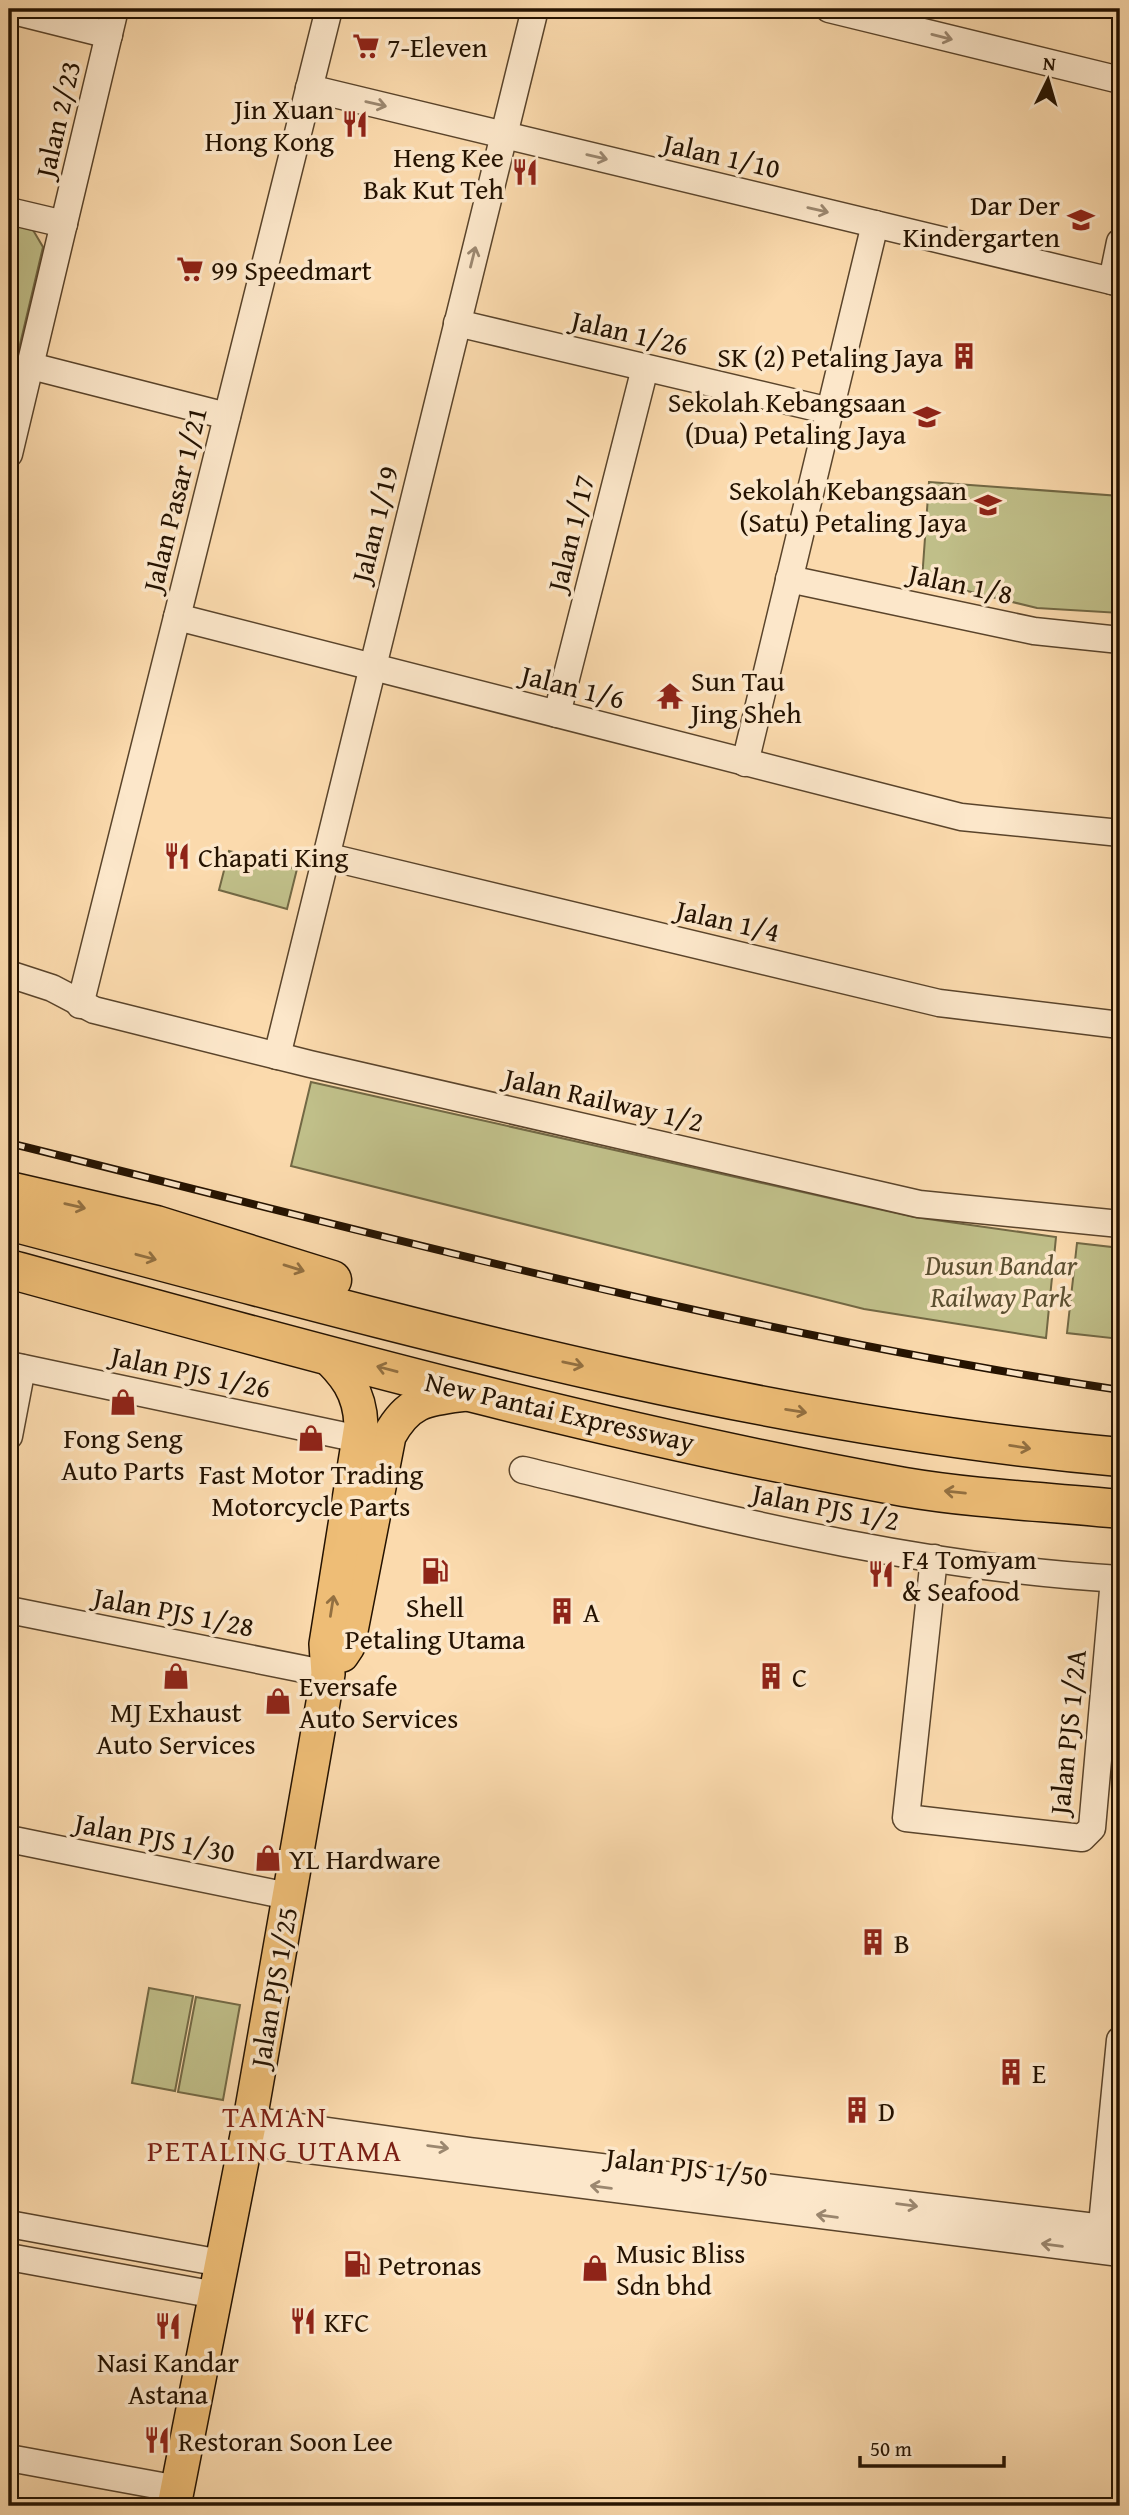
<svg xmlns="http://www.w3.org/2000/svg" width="1129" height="2515" font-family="'Gentium Book Plus',serif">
  <rect width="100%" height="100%" fill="#fbdaad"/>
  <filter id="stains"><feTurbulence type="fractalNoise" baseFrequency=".00286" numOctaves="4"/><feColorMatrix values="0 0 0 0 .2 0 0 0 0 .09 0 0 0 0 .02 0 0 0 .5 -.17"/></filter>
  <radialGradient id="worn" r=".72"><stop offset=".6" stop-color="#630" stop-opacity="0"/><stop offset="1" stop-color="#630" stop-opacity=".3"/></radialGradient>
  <g fill="#c0bf89" stroke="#726844" stroke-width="2">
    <path d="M9 224 33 230 43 247 9 391Z"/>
    <path d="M929 482 1120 496V613L1037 608 922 580Z"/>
    <path d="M229 851 297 869 287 909 219 890Z"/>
    <path d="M311 1082 914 1217 1056 1237 1046 1338 864 1309 291 1166Z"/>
    <path d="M1077 1243 1120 1248V1339L1067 1333Z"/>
    <path d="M149 1988 193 1996 175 2091 132 2083Z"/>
    <path d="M196 1997 240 2005 223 2100 178 2092Z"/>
  </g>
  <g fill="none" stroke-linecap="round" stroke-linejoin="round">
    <defs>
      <g id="minor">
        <path d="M829 9 1120 80"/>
        <path d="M9 10 109 35"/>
        <path d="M309 88 1120 283"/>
        <path d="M9 211 64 224"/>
        <path d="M1112 281 1120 242"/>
        <path d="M457 323 830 411"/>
        <path d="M31 366 227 416"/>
        <path d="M9 454 115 9"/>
        <path d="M789 579 1034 631 1120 640"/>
        <path d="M177 617 961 817 1120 833"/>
        <path d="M557 714 645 368"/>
        <path d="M745 763 875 224"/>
        <path d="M325 856 939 1003 1120 1025"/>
        <path d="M9 974 52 988 94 1010 310 1064 919 1204 1120 1224"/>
        <path d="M80 1005 329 9"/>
        <path d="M277 1056 535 9"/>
        <path d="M9 1365 359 1439"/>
        <path d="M9 1436 22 1368"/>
        <path d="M523 1470C720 1517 917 1568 1120 1579"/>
        <path d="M934 1558 906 1818 1082 1838 1092 1828 1114 1579"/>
        <path d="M9 1610 328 1674"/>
        <path d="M9 1839 288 1896"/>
        <path d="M250 2120 470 2151 1120 2230"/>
        <path d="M245 2142 1120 2253"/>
        <path d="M9 2224 221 2263"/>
        <path d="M1100 2245 1120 2040"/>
        <path d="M9 2257 216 2295"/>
        <path d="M9 2458 178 2489"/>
      </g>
      <g id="major">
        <path d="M342 1655 348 1646 389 1436C409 1399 428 1399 467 1394"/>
        <path d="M174 2506 250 2120 328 1674 326 1644 361 1425C360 1392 345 1373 322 1352"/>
      </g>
      <g id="highway">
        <path d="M9 1191 156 1225 332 1280"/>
        <path d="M9 1221C374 1317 743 1424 1120 1457"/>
        <path d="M9 1269C303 1350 603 1433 904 1487 975 1499 1049 1502 1120 1509"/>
      </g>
    </defs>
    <use href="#minor" stroke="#5a442b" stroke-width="29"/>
    <use href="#major" stroke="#241200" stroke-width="36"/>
    <use href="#highway" stroke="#241200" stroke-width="41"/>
    <use href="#minor" stroke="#fce7ca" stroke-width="26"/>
    <use href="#major" stroke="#eebd76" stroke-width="33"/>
    <use href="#highway" stroke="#eebd76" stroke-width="38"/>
    <defs>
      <path id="rail" d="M9 1143C377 1234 744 1334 1120 1390"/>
    </defs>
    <use href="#rail" stroke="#241200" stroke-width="8"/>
    <use href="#rail" stroke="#fce7ca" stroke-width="5" stroke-dasharray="16" stroke-linecap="butt"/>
  </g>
  <defs><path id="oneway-shaft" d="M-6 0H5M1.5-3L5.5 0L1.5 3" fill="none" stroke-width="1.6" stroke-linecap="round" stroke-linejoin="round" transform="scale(1.75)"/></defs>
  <g stroke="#9b876f">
    <use href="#oneway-shaft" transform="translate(942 37) rotate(14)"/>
    <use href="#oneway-shaft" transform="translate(376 104) rotate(13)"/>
    <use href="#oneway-shaft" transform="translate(597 157) rotate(13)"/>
    <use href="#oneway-shaft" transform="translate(818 210) rotate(13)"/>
    <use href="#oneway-shaft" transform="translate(473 257) rotate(-76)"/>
    <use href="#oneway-shaft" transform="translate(438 2147) rotate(8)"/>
    <use href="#oneway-shaft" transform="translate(601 2187) rotate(-173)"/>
    <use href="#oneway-shaft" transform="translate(907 2205) rotate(7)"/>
    <use href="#oneway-shaft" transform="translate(827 2216) rotate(-173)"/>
    <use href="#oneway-shaft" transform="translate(1052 2245) rotate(-173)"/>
  </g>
  <g stroke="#937041">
    <use href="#oneway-shaft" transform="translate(75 1206) rotate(13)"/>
    <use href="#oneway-shaft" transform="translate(146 1257) rotate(15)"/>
    <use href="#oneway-shaft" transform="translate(294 1268) rotate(17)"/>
    <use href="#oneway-shaft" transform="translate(573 1364) rotate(12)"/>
    <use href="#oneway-shaft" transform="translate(387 1369) rotate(-165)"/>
    <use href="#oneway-shaft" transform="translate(796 1411) rotate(9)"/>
    <use href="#oneway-shaft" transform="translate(1020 1447) rotate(9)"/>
    <use href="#oneway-shaft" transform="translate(955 1492) rotate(-174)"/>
    <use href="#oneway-shaft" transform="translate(332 1606) rotate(-81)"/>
  </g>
  <defs>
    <symbol id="supermarket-bare" viewBox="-9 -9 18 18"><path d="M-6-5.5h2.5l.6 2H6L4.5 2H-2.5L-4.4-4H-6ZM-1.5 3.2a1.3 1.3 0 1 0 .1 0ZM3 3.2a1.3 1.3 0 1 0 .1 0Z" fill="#8f2418" stroke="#fce7ca" stroke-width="2.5" paint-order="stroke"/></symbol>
    <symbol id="restaurant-bare" viewBox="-9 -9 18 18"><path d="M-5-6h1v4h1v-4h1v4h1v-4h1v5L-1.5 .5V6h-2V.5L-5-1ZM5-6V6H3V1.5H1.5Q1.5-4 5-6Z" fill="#8f2418" stroke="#fce7ca" stroke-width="2.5" paint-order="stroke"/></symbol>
    <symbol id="school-bare" viewBox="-9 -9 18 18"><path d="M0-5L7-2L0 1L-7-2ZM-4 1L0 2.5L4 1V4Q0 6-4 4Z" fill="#8f2418" stroke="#fce7ca" stroke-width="2.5" paint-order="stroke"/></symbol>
    <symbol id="building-bare" viewBox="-9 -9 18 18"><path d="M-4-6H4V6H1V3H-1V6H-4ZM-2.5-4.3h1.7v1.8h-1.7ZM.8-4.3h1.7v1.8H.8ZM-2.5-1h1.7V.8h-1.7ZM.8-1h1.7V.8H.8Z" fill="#8f2418" stroke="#fce7ca" stroke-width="2.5" paint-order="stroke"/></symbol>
    <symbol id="temple-bare" viewBox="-9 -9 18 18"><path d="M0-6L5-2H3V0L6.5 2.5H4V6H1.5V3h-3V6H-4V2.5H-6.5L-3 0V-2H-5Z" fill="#8f2418" stroke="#fce7ca" stroke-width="2.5" paint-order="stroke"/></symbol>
    <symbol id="shop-bare" viewBox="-9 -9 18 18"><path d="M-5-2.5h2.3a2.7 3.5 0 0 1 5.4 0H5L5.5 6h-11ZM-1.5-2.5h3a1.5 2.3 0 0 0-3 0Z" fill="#8f2418" stroke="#fce7ca" stroke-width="2.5" paint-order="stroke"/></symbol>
    <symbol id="fuel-bare" viewBox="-9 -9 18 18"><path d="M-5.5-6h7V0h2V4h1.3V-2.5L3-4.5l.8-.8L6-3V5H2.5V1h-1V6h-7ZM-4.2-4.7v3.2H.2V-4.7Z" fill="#8f2418" stroke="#fce7ca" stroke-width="2.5" paint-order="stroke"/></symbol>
  </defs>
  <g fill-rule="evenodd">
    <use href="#supermarket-bare" x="347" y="27" width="38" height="38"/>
    <use href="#restaurant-bare" x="336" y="105" width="38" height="38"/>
    <use href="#restaurant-bare" x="506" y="153" width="38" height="38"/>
    <use href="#school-bare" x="1062" y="201" width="38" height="38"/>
    <use href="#supermarket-bare" x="171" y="250" width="38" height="38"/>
    <use href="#building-bare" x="945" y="337" width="38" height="38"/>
    <use href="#school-bare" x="908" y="398" width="38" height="38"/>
    <use href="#school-bare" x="969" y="486" width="38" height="38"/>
    <use href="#temple-bare" x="651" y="677" width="38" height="38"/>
    <use href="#restaurant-bare" x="158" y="837" width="38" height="38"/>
    <use href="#shop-bare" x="104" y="1383" width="38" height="38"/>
    <use href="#shop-bare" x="292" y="1419" width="38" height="38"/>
    <use href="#fuel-bare" x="416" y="1552" width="38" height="38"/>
    <use href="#restaurant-bare" x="862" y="1555" width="38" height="38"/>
    <use href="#building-bare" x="543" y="1592" width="38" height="38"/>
    <use href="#shop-bare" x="157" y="1657" width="38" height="38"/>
    <use href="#building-bare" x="752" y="1657" width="38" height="38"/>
    <use href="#shop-bare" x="259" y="1682" width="38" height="38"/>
    <use href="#shop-bare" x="249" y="1839" width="38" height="38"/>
    <use href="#building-bare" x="854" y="1923" width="38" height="38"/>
    <use href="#building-bare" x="992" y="2053" width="38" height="38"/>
    <use href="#building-bare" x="838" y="2091" width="38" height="38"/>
    <use href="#fuel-bare" x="338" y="2245" width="38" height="38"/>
    <use href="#shop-bare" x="576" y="2249" width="38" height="38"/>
    <use href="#restaurant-bare" x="284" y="2302" width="38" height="38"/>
    <use href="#restaurant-bare" x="149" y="2307" width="38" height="38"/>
    <use href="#restaurant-bare" x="138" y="2421" width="38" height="38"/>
  </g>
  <g text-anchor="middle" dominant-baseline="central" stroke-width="7" stroke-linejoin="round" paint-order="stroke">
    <g font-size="28" fill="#241200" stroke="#fce7ca" text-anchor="start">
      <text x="387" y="46">7-Eleven</text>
      <text x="334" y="108" text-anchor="end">Jin Xuan<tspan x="334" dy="32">Hong Kong</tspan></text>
      <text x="504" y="156" text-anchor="end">Heng Kee<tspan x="504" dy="32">Bak Kut Teh</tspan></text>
      <text x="1060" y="204" text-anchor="end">Dar Der<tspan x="1060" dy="32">Kindergarten</tspan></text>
      <text x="211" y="269">99 Speedmart</text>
      <text x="943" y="356" text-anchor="end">SK (2) Petaling Jaya</text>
      <text x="906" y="401" text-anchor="end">Sekolah Kebangsaan<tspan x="906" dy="32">(Dua) Petaling Jaya</tspan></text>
      <text x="967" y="489" text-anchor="end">Sekolah Kebangsaan<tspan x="967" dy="32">(Satu) Petaling Jaya</tspan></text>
      <text x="691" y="680">Sun Tau<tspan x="691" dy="32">Jing Sheh</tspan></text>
      <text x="198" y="856">Chapati King</text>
      <text x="123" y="1437" text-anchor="middle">Fong Seng<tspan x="123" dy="32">Auto Parts</tspan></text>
      <text x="311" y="1473" text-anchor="middle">Fast Motor Trading<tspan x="311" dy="32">Motorcycle Parts</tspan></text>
      <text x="902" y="1558">F4 Tomyam<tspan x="902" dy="32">&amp; Seafood</tspan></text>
      <text x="435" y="1606" text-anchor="middle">Shell<tspan x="435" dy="32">Petaling Utama</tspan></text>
      <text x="583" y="1611">A</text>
      <text x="792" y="1676">C</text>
      <text x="299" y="1685">Eversafe<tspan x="299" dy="32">Auto Services</tspan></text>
      <text x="176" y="1711" text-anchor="middle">MJ Exhaust<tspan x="176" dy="32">Auto Services</tspan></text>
      <text x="289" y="1858">YL Hardware</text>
      <text x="894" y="1942">B</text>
      <text x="1032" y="2072">E</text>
      <text x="878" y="2110">D</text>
      <text x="616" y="2252">Music Bliss<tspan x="616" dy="32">Sdn bhd</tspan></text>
      <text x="378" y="2264">Petronas</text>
      <text x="324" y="2321">KFC</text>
      <text x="168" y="2361" text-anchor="middle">Nasi Kandar<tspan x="168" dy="32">Astana</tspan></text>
      <text x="178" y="2440">Restoran Soon Lee</text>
    </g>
    <g font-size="28" fill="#241200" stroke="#fce7ca">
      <text transform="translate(57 119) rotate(-77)">Jalan 2/23</text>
      <text transform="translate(722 155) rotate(13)">Jalan 1/10</text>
      <text transform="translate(630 332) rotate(13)">Jalan 1/26</text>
      <text transform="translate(174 499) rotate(-76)">Jalan Pasar 1/21</text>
      <text transform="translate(374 524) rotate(-76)">Jalan 1/19</text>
      <text transform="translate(570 533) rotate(-76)">Jalan 1/17</text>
      <text transform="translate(961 583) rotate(12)">Jalan 1/8</text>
      <text transform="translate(573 686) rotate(14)">Jalan 1/6</text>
      <text transform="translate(728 920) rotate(13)">Jalan 1/4</text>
      <text transform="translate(604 1099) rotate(13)">Jalan Railway 1/2</text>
      <text transform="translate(191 1371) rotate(12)">Jalan PJS 1/26</text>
      <text transform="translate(560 1411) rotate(13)">New Pantai Expressway</text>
      <text transform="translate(826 1506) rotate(11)">Jalan PJS 1/2</text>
      <text transform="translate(174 1611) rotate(11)">Jalan PJS 1/28</text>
      <text transform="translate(1067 1732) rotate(-84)">Jalan PJS 1/2A</text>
      <text transform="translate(155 1837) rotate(11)">Jalan PJS 1/30</text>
      <text transform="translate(273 1987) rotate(-80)">Jalan PJS 1/25</text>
      <text transform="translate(687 2166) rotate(7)">Jalan PJS 1/50</text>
    </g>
    <g font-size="28" font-style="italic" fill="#5b4f30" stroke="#fce7ca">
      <text x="1001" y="1264">Dusun Bandar<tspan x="1001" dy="32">Railway Park</tspan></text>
    </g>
    <g font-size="30" letter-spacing="2" fill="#7a1f14" stroke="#fce7ca">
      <text x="275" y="2116">TAMAN<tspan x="275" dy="34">PETALING UTAMA</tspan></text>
    </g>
  </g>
  <rect width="1129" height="2515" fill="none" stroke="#fbdaad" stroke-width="35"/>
  <rect x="10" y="10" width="1108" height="2494" fill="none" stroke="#241200" stroke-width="3.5"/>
  <rect x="18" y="18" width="1094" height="2480" fill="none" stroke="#241200" stroke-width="2"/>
  <g transform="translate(1048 80) rotate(5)" stroke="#fce7ca" stroke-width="5" paint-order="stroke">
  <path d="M0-5L12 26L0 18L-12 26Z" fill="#241200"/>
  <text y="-10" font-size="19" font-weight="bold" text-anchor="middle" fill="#241200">N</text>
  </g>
  <path d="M860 2456v10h144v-10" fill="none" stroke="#241200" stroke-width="3.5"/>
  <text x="870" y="2456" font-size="21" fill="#241200" stroke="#fce7ca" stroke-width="5" paint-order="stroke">50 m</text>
  <rect width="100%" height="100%" filter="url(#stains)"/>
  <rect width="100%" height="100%" fill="url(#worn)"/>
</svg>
